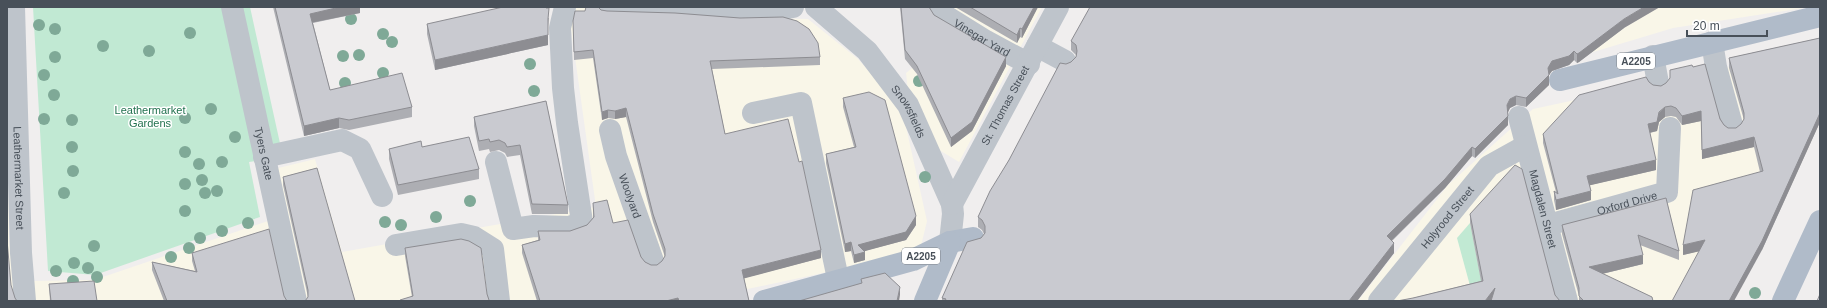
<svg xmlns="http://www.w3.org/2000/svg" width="1827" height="308" font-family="Arial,sans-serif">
  <rect width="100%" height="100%" fill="#f0eeee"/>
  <g fill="#f9f6e8">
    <path d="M568 7H667V17L808 19 858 59 902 109 927 221 920 250 851 267 691 301H34L31 281 94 280 268 221 258 173 315 159 342 252 596 207Z"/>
    <path d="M952 7H1042L959 162 913 134 906 73 958 32Z"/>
    <path d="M1659 7H1810L1673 28 1590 53 1624 28Z"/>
    <path d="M1820 48V122L1791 186 1733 301H1358L1448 185 1533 109Z"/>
    <path d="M7 126 9 238 16 301H7Z"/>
  </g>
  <g fill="#c1e9d3">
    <path d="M33 7H250L283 157 249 162 260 217 95 275 48 271Z"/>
    <path d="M1470 223 1483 290 1472 293 1457 238Z"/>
  </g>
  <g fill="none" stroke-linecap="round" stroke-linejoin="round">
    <g stroke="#bec4cb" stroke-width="22">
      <path id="s1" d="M14 7 21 253 25 301"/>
      <path id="s2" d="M232 7 296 301"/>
      <path d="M607 7 771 11 793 7"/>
      <path id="s3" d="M816 7 867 51 908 105 952 204 953 214 950 242"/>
      <path id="s4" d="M940 7 941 13 986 41 1029 64"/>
      <path d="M1712 42 1716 67 1732 125"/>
      <path d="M1037 46 1065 61"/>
      <path d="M1653 56 1658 83"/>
      <path d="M753 113 801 103 838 279"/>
      <path id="s5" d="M1519 117 1567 301"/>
      <path id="s6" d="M610 130 616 156 653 261"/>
      <path d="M264 157 342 140 360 149 382 196"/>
      <path d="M496 162 513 229 534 226 570 227 582 222 567 123 563 88 560 28 565 7"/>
      <path id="s7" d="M952 204 1058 7"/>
      <path id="s8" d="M1548 225 1667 192 1670 128"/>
      <path d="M396 245 461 234 474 237 493 249 499 301"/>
      <path id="s9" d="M1379 301 1489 166 1525 146"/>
    </g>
    <g stroke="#b0bbc9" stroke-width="22">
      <path d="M1560 80 1820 16"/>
      <path d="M764 301 913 260 950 242 973 238"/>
      <path d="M925 301 950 242"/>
      <path d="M1783 301 1820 221"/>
    </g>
  </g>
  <g fill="#7fa997">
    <circle cx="351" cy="19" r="6"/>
    <circle cx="39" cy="25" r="6"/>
    <circle cx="55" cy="29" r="6"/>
    <circle cx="190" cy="33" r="6"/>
    <circle cx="383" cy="34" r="6"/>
    <circle cx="392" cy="42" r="6"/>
    <circle cx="103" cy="46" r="6"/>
    <circle cx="149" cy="51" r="6"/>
    <circle cx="359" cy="55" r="6"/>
    <circle cx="343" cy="56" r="6"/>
    <circle cx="55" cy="57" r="6"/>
    <circle cx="530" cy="64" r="6"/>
    <circle cx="383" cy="73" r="6"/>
    <circle cx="44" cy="75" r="6"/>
    <circle cx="919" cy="81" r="6"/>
    <circle cx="345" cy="83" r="6"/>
    <circle cx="534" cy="91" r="6"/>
    <circle cx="54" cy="95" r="6"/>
    <circle cx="211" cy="109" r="6"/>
    <circle cx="185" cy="118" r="6"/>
    <circle cx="44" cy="119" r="6"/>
    <circle cx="72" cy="120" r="6"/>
    <circle cx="235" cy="137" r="6"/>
    <circle cx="72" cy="147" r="6"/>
    <circle cx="185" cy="152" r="6"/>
    <circle cx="222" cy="162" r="6"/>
    <circle cx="199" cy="164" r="6"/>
    <circle cx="73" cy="171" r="6"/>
    <circle cx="925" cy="177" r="6"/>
    <circle cx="202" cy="180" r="6"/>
    <circle cx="185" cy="184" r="6"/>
    <circle cx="217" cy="191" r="6"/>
    <circle cx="64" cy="193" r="6"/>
    <circle cx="205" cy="193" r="6"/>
    <circle cx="470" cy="201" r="6"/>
    <circle cx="185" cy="211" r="6"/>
    <circle cx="436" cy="217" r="6"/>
    <circle cx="385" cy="222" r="6"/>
    <circle cx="248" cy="223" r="6"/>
    <circle cx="401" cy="225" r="6"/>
    <circle cx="222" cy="231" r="6"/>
    <circle cx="200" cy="238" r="6"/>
    <circle cx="94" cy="246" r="6"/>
    <circle cx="189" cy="248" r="6"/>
    <circle cx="171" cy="257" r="6"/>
    <circle cx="74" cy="263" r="6"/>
    <circle cx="88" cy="268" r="6"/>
    <circle cx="56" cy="271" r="6"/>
    <circle cx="97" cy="277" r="6"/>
    <circle cx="73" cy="281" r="6"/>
    <circle cx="1755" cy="293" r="6"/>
  </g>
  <g fill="#adaeb3">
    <path d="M273 7H360V13L313 23 330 90 412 107V117L349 130 339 128 304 136Z"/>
    <path d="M900 7H929L934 15 1006 66 972 131 951 147 917 74 905 59Z"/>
    <path d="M955 7H1038L1022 38 1020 37 1017 43Z"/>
    <path d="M601 10 820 57V65L712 69 725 134 821 258 744 278 749 301H537L522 253V245L538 240V231H570L587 225 593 218V203L613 223 641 257 645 262 651 265H657L662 261 665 257 653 222 626 117 615 119 608 118 602 120 593 58 574 60 573 21 585 11Z"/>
    <path d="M549 18 548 26V45L435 70 427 34V24Z"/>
    <path d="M1624 28 1579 62 1577 63 1574 60 1569 65 1552 71 1549 75V85L1526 107 1516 105 1510 108 1508 112V125L1475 158 1472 156 1445 188 1392 241 1394 253 1357 301H942V298L984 234 982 230 978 227V217L1009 160 1066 64 1071 62 1076 57V55L1071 50V41Z"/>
    <path d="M1820 38V122L1762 250 1699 251 1683 255 1760 172 1754 147 1702 159 1701 121 1682 125 1676 117 1671 116 1665 117 1659 122 1657 131 1650 133 1656 170 1590 185 1591 200 1556 210 1554 200V191L1556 192 1543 143V134L1649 82 1653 85 1661 86 1693 67 1724 125 1728 128H1736L1741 124 1744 120 1729 68V58Z"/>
    <path d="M843 98 916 225 906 240 864 251 865 260 854 263 851 251 845 252 826 163V154L854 147 843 107Z"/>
    <path d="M546 101 568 205V214H532L520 155 507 157 505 153 499 150 490 152 489 149 479 151 474 126V117Z"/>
    <path d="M422 147 479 169V179L398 195 389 159V149Z"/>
    <path d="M317 168 308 297 283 185V177Z"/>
    <path d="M1666 198 1679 251V260L1640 245 1643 264 1602 274 1653 301H1579V296L1562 234V225Z"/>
    <path d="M1470 214 1555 295 1413 298 1481 281 1470 223Z"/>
    <path d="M405 248 487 294 489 300 412 297 405 256Z"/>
    <path d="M192 253 284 296 287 301H164L152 270V262L195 271 192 261Z"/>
    <path d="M49 284 97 301H50Z"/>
  </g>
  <g fill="#8d8d92">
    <path d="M340 7H360V13L310 23V14Z"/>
    <path d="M1034 7H1038L1022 38V29Z"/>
    <path d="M1644 7H1660L1624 28 1579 62 1577 63V54L1624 19Z"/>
    <path d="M1020 28V37L1017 43V35Z"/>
    <path d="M548 35V45L435 70V60Z"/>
    <path d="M1574 51V60L1569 65 1552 71 1549 75V85L1526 107V98L1552 61Z"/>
    <path d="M1006 57V66L972 131 951 147V138Z"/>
    <path d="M1516 96V105L1510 108 1507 114V105L1510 99Z"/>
    <path d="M1665 107V117L1659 122 1657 131 1648 133V124Z"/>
    <path d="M626 108V117L615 119V111Z"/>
    <path d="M608 110V118L602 120V112Z"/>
    <path d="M1701 111V121L1682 125V116Z"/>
    <path d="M1820 113V122L1762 250 1734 301H1729Z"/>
    <path d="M1508 116V125L1475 158V149Z"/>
    <path d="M339 118V128L304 136V126Z"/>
    <path d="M1754 137V147L1702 159V150Z"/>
    <path d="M1472 147V156L1445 188 1387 245V236Z"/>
    <path d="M1656 160V170L1587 186V176Z"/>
    <path d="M1591 191V200L1556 210V200Z"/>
    <path d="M916 216V225L906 240 858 253V245Z"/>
    <path d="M1705 240V250L1683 255V245Z"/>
    <path d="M851 242V251L845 252V244Z"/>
    <path d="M1394 243V253L1357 301H1349Z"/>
    <path d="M821 250V258L742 279V270Z"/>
    <path d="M865 252V260L854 263V255Z"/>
    <path d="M1643 255V264L1589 277V267Z"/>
    <path d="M900 287V295L899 301H897Z"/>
    <path d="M1495 288 1493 301H1485Z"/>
    <path d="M678 298V301H666Z"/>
  </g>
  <g fill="#c9cad0" stroke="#8d8d92">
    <path d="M275 7H340L310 14 330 90 402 73 412 107 349 120 339 118 304 126Z"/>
    <path d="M503 7H545L546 8H549L548 19V35L435 60 427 24Z"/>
    <path d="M586 7H598L601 10 607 11 675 13 740 18 783 17 797 21 809 29 818 43 820 57 710 61 725 134 788 119 799 162 802 161 821 250 742 270 749 301H679L678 298 666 301H540L522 245 540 240 538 231H570L587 225 594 217 593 203 607 200 613 223 628 220 641 257 645 262 651 265H657L662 261 665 256V249L653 214 626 108 615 111 608 110 602 112 593 50 574 52 573 21 575 11H585Z"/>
    <path d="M901 7H929L934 15 1006 57 972 122 951 138 917 66 905 50Z"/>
    <path d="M970 7H1034L1022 29 1020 28 1017 35Z"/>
    <path d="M1090 7H1644L1624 19 1579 53 1577 54 1574 51 1569 56 1552 61 1548 68 1549 75 1526 98 1516 96 1510 99 1507 105 1508 116 1475 149 1472 147 1445 179 1387 236 1394 243 1349 301H945L946 299 942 298 967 242 981 238 985 233V226L982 220 978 217 990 191 1009 160 1060 63 1066 64 1071 62 1076 57 1077 51 1076 45 1071 41Z"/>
    <path d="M1820 38V113L1762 241 1729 301H1672L1705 240 1683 245 1693 190 1763 171 1754 137 1702 150 1701 111 1682 116 1676 108 1671 106 1665 107 1659 112 1657 122 1648 124 1656 160 1587 176 1591 191 1556 200 1554 191 1558 194 1543 134 1579 95 1646 77 1649 82 1653 85 1661 86 1666 83 1670 78V70L1692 65 1693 67 1705 64 1720 119 1724 125 1728 128H1736L1741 124 1744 119V113L1729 58Z"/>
    <path d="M869 92 885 100 916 216 906 232 858 245 865 252 854 255 851 242 845 244 826 154 856 147 843 98Z"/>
    <path d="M546 101 568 205 532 204 520 145 507 147 505 143 499 140 490 142 489 139 479 141 474 117Z"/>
    <path d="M469 137 479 169 398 185 389 149 421 141 422 147Z"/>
    <path d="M1515 165 1522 169 1555 295 1560 301H1491L1495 288 1485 301H1397L1413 298 1483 281 1470 214Z"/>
    <path d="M317 168 355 301H305L308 297V290L283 177Z"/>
    <path d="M1666 198 1679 251 1638 235 1643 255 1589 267 1652 297 1653 301H1584L1579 296V288L1562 225Z"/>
    <path d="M269 229 284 296 287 301H167L152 262 197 272 192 253Z"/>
    <path d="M461 239 469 241 481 248 487 294 489 300 490 301H400V300L413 296 405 248Z"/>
    <path d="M7 240 11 285 15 298 17 301H7Z"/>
    <path d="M885 273 900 287 897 301H799L862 283 861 279Z"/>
    <path d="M94 281 97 301H51L49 284Z"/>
    <path d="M1820 294V301H1817Z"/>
  </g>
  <g text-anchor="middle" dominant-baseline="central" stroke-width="3" stroke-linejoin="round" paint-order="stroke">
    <g fill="#fff" stroke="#7f848b" stroke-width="1">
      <rect x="1617" y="53" width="38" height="16" rx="3"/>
      <rect x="902" y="248" width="38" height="16" rx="3"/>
    </g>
    <g font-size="10" font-weight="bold" fill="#485059">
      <text x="1636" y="61">A2205</text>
      <text x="921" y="256">A2205</text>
    </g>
    <g font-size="11" fill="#485059" stroke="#fff">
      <text stroke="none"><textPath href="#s4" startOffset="54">Vinegar Yard</textPath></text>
      <text stroke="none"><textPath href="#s7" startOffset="112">St. Thomas Street</textPath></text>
      <text stroke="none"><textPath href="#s3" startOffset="141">Snowsfields</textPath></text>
      <text stroke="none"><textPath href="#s2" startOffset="150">Tyers Gate</textPath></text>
      <text stroke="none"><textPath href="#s1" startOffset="171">Leathermarket Street</textPath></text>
      <text stroke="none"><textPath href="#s6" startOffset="69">Woolyard</textPath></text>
      <text stroke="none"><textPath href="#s8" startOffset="82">Oxford Drive</textPath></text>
      <text stroke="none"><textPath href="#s5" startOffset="95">Magdalen Street</textPath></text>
      <text stroke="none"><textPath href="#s9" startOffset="108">Holyrood Street</textPath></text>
    </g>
    <g font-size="11" fill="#22714f" stroke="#fff">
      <text x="150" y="110">Leathermarket<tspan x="150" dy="13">Gardens</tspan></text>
    </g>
  </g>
  <rect width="1827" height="308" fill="none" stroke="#485059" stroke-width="16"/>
  <path d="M1687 30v6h80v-6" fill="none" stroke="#485059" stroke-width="2"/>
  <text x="1693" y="30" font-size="12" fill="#485059" stroke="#ffffff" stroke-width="3" paint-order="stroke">20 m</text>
</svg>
